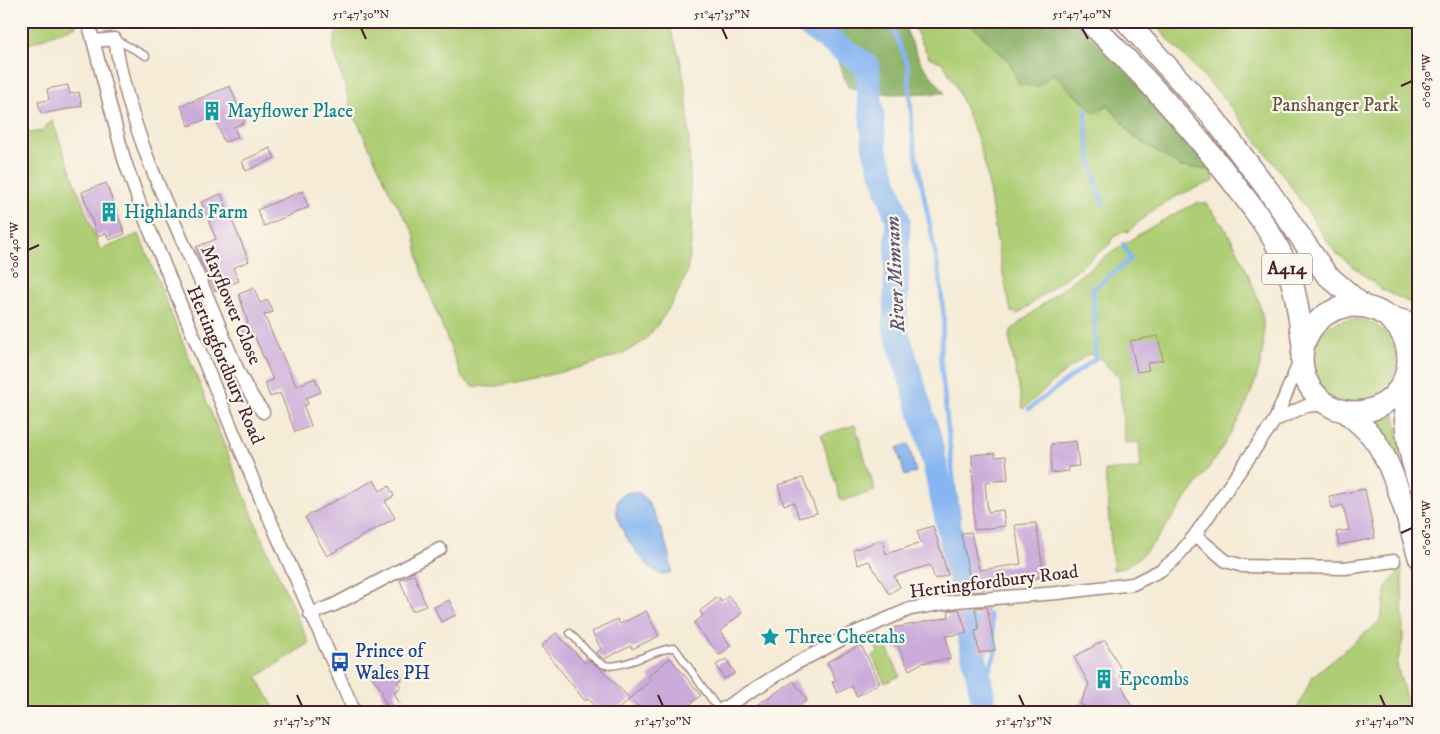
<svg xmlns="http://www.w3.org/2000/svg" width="1440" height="734" font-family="'IM FELL DW Pica',serif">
  <rect width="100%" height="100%" fill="#fbf7ec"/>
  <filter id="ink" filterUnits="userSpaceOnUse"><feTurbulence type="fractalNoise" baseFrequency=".02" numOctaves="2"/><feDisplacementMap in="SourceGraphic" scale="10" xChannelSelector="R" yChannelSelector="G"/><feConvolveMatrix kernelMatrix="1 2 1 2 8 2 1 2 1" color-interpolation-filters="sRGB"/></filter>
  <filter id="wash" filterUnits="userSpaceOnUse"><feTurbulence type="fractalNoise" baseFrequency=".0096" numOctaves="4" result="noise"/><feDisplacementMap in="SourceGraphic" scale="20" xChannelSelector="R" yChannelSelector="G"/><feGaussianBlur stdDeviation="1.12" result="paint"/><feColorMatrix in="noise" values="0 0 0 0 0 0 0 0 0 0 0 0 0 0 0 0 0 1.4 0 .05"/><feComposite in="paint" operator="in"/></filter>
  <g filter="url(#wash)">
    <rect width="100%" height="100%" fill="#f5ebd6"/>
    <g fill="#aece75" stroke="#7c7650">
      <path d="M21 21H74L76 26 21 47Z"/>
      <path d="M339 21H667C690 73 688 121 690 177 691 208 694 240 687 271 683 288 655 333 641 343 610 365 532 378 493 387L473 386 462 378 421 271 414 233 391 194 352 110 333 47Z"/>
      <path d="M911 21H967L1009 61 1019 84 1053 74 1095 113 1108 105 1134 137 1212 170 1214 181C1179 194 1155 204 1129 232L1125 231 1112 238 1110 244 1018 314 1011 312 999 254 986 169 978 140 955 84 943 63 929 57Z"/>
      <path d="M1151 21H1419V307L1381 289 1334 251 1286 179 1222 96Z"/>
      <path d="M52 120 100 250 139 234 261 536 309 643 257 677 277 713H21V134L42 131Z"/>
      <path d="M1197 203H1205C1224 223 1238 248 1248 274 1254 289 1261 305 1263 321 1271 385 1217 458 1180 507 1163 530 1143 566 1113 570L1105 470 1141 469 1139 442 1125 443 1119 377 1100 359 1088 354 1060 376 1023 409 1009 336 1012 329C1071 282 1129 234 1197 203Z"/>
      <circle cx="1354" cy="361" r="42"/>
      <path d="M1395 414 1402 457 1393 460 1367 426Z"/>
      <path d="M855 425 875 491 841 501 821 435Z"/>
      <path d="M1402 568 1403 639 1397 665 1410 713H1295L1313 676 1381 620 1386 587Z"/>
      <path d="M880 633 900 676 885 683 872 656 878 653 871 637Z"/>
    </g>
    <g fill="#8ab166" stroke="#6a6848">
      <path d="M779 21H902L921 63 945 93 890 94 848 87 835 53Z"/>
      <path d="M967 21H1075L1130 75 1212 170 1181 167 1134 137 1108 105 1095 113 1053 74 1037 87 1019 84 1009 61Z"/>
    </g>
    <g fill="#86b5f1" stroke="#686a8e">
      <path d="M908 444 916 472 905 476 897 448Z"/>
      <path d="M631 492C637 492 642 493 645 498 655 510 673 558 671 572L662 575C643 568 591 499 631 492Z"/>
    </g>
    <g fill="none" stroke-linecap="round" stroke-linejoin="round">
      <g stroke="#86b5f1" stroke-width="4.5">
        <path d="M890 21 908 66 913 139 940 278 944 319 940 355 954 486 959 517"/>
        <path d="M1086 109C1085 142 1092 173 1103 204"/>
        <path d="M1029 409 1096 358 1093 289 1131 259 1123 244"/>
        <path d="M981 692 996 651 990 615"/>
      </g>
      <g stroke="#86b5f1" stroke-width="25">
        <path d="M802 21 867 66 875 150 898 221 895 327 929 438 962 586"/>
        <path d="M968 627 986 713"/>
      </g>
    </g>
    <g id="blocks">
      <g fill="#cbabda">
        <path d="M68 85 70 94 79 92 82 106 41 114 38 102 49 100 47 89Z"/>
        <path d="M230 86 245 122 234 127 238 137 224 142 214 116 189 126 181 106Z"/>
        <path d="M270 148 275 158 246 171 242 161Z"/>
        <path d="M106 183 125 234 109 240 106 233 97 236 82 192Z"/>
        <path d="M302 191 309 207 264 226 257 210Z"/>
        <path d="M221 194 249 261 233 268 239 281 215 291 201 262 196 247 216 239 201 202Z"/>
        <path d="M254 288 260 303 268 300 273 312 264 315 296 386 315 378 321 392 306 398 308 404 304 406 311 426 295 432 280 393 270 397 265 383 273 380 254 335 245 339 240 326 248 323 239 294Z"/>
        <path d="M1158 336 1163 360 1147 363 1149 370 1137 372 1130 341Z"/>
        <path d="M1076 441 1079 466 1068 467 1069 471 1051 473V444Z"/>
        <path d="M995 453V457L1006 456 1008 480 985 482 988 512 1003 510 1005 526 974 530 972 455Z"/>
        <path d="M803 478 817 513 799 518 794 502 784 505 778 485Z"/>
        <path d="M374 480 380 491 389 486 394 496 385 501 395 518 327 556 305 517Z"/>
        <path d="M1365 489 1375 538 1339 545 1336 532 1349 530 1343 505 1332 508 1329 496Z"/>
        <path d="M1036 523 1044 577 983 586 984 591 972 592 961 533 971 532 979 570 1008 566 1021 564 1015 525Z"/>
        <path d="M933 526 948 575 935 579 930 565 894 576 900 587 889 594 869 561 858 565 853 550 882 540 886 554 921 543 917 531Z"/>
        <path d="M414 574 426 606 412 611 400 580Z"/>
        <path d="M729 596 742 613 720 631 731 646 719 655 694 623 703 616 700 611 718 597 721 602Z"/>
        <path d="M449 600 456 615 441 622 434 607Z"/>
        <path d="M987 607 995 650 979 653 975 631 979 630 975 608Z"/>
        <path d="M959 609 967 633 946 636 950 659 922 663 909 670 898 645 891 647 889 635 895 634 894 628 949 617 948 611Z"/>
        <path d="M646 611 659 636 632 649 631 646 604 659 596 653 601 649 592 632 617 619 620 624Z"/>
        <path d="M556 633 585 663 589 660 600 668 630 699 614 713H602L588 698 585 701 541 646Z"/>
        <path d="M1105 640 1123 673 1119 675 1124 682 1121 684 1135 713H1099L1080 704 1089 684 1074 657Z"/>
        <path d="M861 645 880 683 857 696 852 686 837 693 832 682 836 680 827 662Z"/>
        <path d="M670 658 701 695 680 713H644L630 698 651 680 648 677Z"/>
        <path d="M726 659 735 673 725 679 716 665Z"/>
        <path d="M384 662 391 671 395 668 403 677 397 682 401 687 394 692 404 713H391L381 694 383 692 369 673Z"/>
        <path d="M794 681 807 700 796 708 800 713H744Z"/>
      </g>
    </g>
  </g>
  <g filter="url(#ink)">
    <use href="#blocks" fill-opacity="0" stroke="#a08580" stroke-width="1"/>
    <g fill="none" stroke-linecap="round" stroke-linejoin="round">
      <defs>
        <g id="service">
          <path d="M115 39 146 56"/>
          <path d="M570 633C605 670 600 673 649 655 657 652 665 648 675 648L719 710"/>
        </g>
        <g id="minor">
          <path d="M88 21 124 159 144 216 261 499 355 713"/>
          <path d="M94 41 115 39C129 132 173 218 210 303 226 340 238 381 263 412"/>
          <path d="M1275 420 1306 406 1325 404"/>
          <path d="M1195 535 1226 561 1243 566 1345 568 1394 561"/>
          <path d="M310 614 334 605 440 549"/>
          <path d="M716 713 793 665 850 635 910 609 957 601 1057 593 1133 584 1161 570 1176 558 1195 535 1275 420 1302 356"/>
        </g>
        <g id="tertiary">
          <path d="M1375 310 1419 323"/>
          <path d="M1406 375 1419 364"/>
        </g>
        <g id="trunk">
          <path d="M1088 21C1139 70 1186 122 1229 177 1249 203 1271 230 1284 260 1296 287 1299 316 1303 345"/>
          <path d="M1126 21 1212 116 1268 190 1326 274 1363 306"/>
          <circle cx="1355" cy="359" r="53"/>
          <path d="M1404 382C1404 418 1407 449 1419 483"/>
          <path d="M1346 412C1357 422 1370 431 1378 445 1396 474 1409 523 1419 557"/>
        </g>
      </defs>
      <use href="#service" stroke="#a08580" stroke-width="9"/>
      <use href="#minor" stroke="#a08580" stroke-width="15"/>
      <use href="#tertiary" stroke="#a08580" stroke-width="19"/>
      <use href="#trunk" stroke="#a08580" stroke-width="24"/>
      <use href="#service" stroke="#fff" stroke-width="6"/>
      <use href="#minor" stroke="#fff" stroke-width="12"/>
      <use href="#tertiary" stroke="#fff" stroke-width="16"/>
      <use href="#trunk" stroke="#fff" stroke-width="21"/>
    </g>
  </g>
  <path fill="none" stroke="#4a1f2b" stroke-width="2" d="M361 28 366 39M722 28 727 39M1082 28 1088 39M1401 86 1412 81M28 250 39 245M1401 533 1412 528M297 695 302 706M658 695 663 706M1019 695 1024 706M1380 695 1385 706"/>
  <defs>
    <symbol id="building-bare" viewBox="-9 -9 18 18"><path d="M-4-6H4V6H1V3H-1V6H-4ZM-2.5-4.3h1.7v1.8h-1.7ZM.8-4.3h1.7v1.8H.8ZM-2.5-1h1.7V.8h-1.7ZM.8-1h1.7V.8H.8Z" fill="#0f9aa8" stroke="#fbf7ec" stroke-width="2.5" paint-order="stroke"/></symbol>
    <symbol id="sight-bare" viewBox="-9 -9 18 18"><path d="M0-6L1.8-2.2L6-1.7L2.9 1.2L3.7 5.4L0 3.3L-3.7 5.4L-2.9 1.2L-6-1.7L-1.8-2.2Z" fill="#0f9aa8" stroke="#fbf7ec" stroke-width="2.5" paint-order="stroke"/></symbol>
    <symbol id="bus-bare" viewBox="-9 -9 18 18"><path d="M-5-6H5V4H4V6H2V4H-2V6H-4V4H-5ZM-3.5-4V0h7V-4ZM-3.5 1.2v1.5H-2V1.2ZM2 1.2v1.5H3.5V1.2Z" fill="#1a4fb4" stroke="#fbf7ec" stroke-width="2.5" paint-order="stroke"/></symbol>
  </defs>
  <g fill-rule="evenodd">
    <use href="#building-bare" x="198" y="97" width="28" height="28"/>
    <use href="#building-bare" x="95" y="198" width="28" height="28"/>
    <use href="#sight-bare" x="756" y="623" width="28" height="28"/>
    <use href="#bus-bare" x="326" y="648" width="28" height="28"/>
    <use href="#building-bare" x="1090" y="665" width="28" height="28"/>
  </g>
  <g text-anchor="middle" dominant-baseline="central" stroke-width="4.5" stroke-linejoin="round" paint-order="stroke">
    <rect fill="#fbf7ec" stroke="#7f6065" stroke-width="1" x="1262" y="253.5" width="50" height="31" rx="4"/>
    <g font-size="18" font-weight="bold" fill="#4a1f2b">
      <text x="1287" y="269">A414</text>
    </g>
    <g font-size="19" fill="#685441" stroke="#fbf7ec">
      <text x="1335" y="105">Panshanger Park</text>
    </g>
    <g font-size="19" fill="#0d838f" stroke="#fbf7ec" text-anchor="start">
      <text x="227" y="111">Mayflower Place</text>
      <text x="124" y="212">Highlands Farm</text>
      <text x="785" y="637">Three Cheetahs</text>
      <text x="1119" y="679">Epcombs</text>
    </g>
    <g font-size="19" fill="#4a1f2b" stroke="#fbf7ec">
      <text transform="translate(231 305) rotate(67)">Mayflower Close</text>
      <text transform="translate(225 365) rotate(67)">Hertingfordbury Road</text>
      <text transform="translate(994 582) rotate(-7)">Hertingfordbury Road</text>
    </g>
    <g font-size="19" fill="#164399" stroke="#fbf7ec" text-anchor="start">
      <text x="355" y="651">Prince of<tspan x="355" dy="22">Wales PH</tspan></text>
    </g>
    <g font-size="20" font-style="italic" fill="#5f5470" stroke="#fbf7ec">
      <text transform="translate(896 274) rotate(-93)">River Mimram</text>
    </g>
  </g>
  <rect width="1440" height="734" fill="none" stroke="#fbf7ec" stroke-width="55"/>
  <rect x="28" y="28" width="1384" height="678" fill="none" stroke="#4a1f2b" stroke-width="2"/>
  <g font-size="12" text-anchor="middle" fill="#4a1f2b">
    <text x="361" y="18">51°47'30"N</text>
    <text x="722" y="18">51°47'35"N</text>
    <text x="1082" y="18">51°47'40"N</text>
    <text transform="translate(1426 81) rotate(-90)" y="4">0°06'30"W</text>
    <text transform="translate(14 250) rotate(-90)" y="4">0°06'40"W</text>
    <text transform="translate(1426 528) rotate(-90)" y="4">0°06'20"W</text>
    <text x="302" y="725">51°47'25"N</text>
    <text x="663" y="725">51°47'30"N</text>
    <text x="1024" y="725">51°47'35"N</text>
    <text x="1385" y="725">51°47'40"N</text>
  </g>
</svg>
